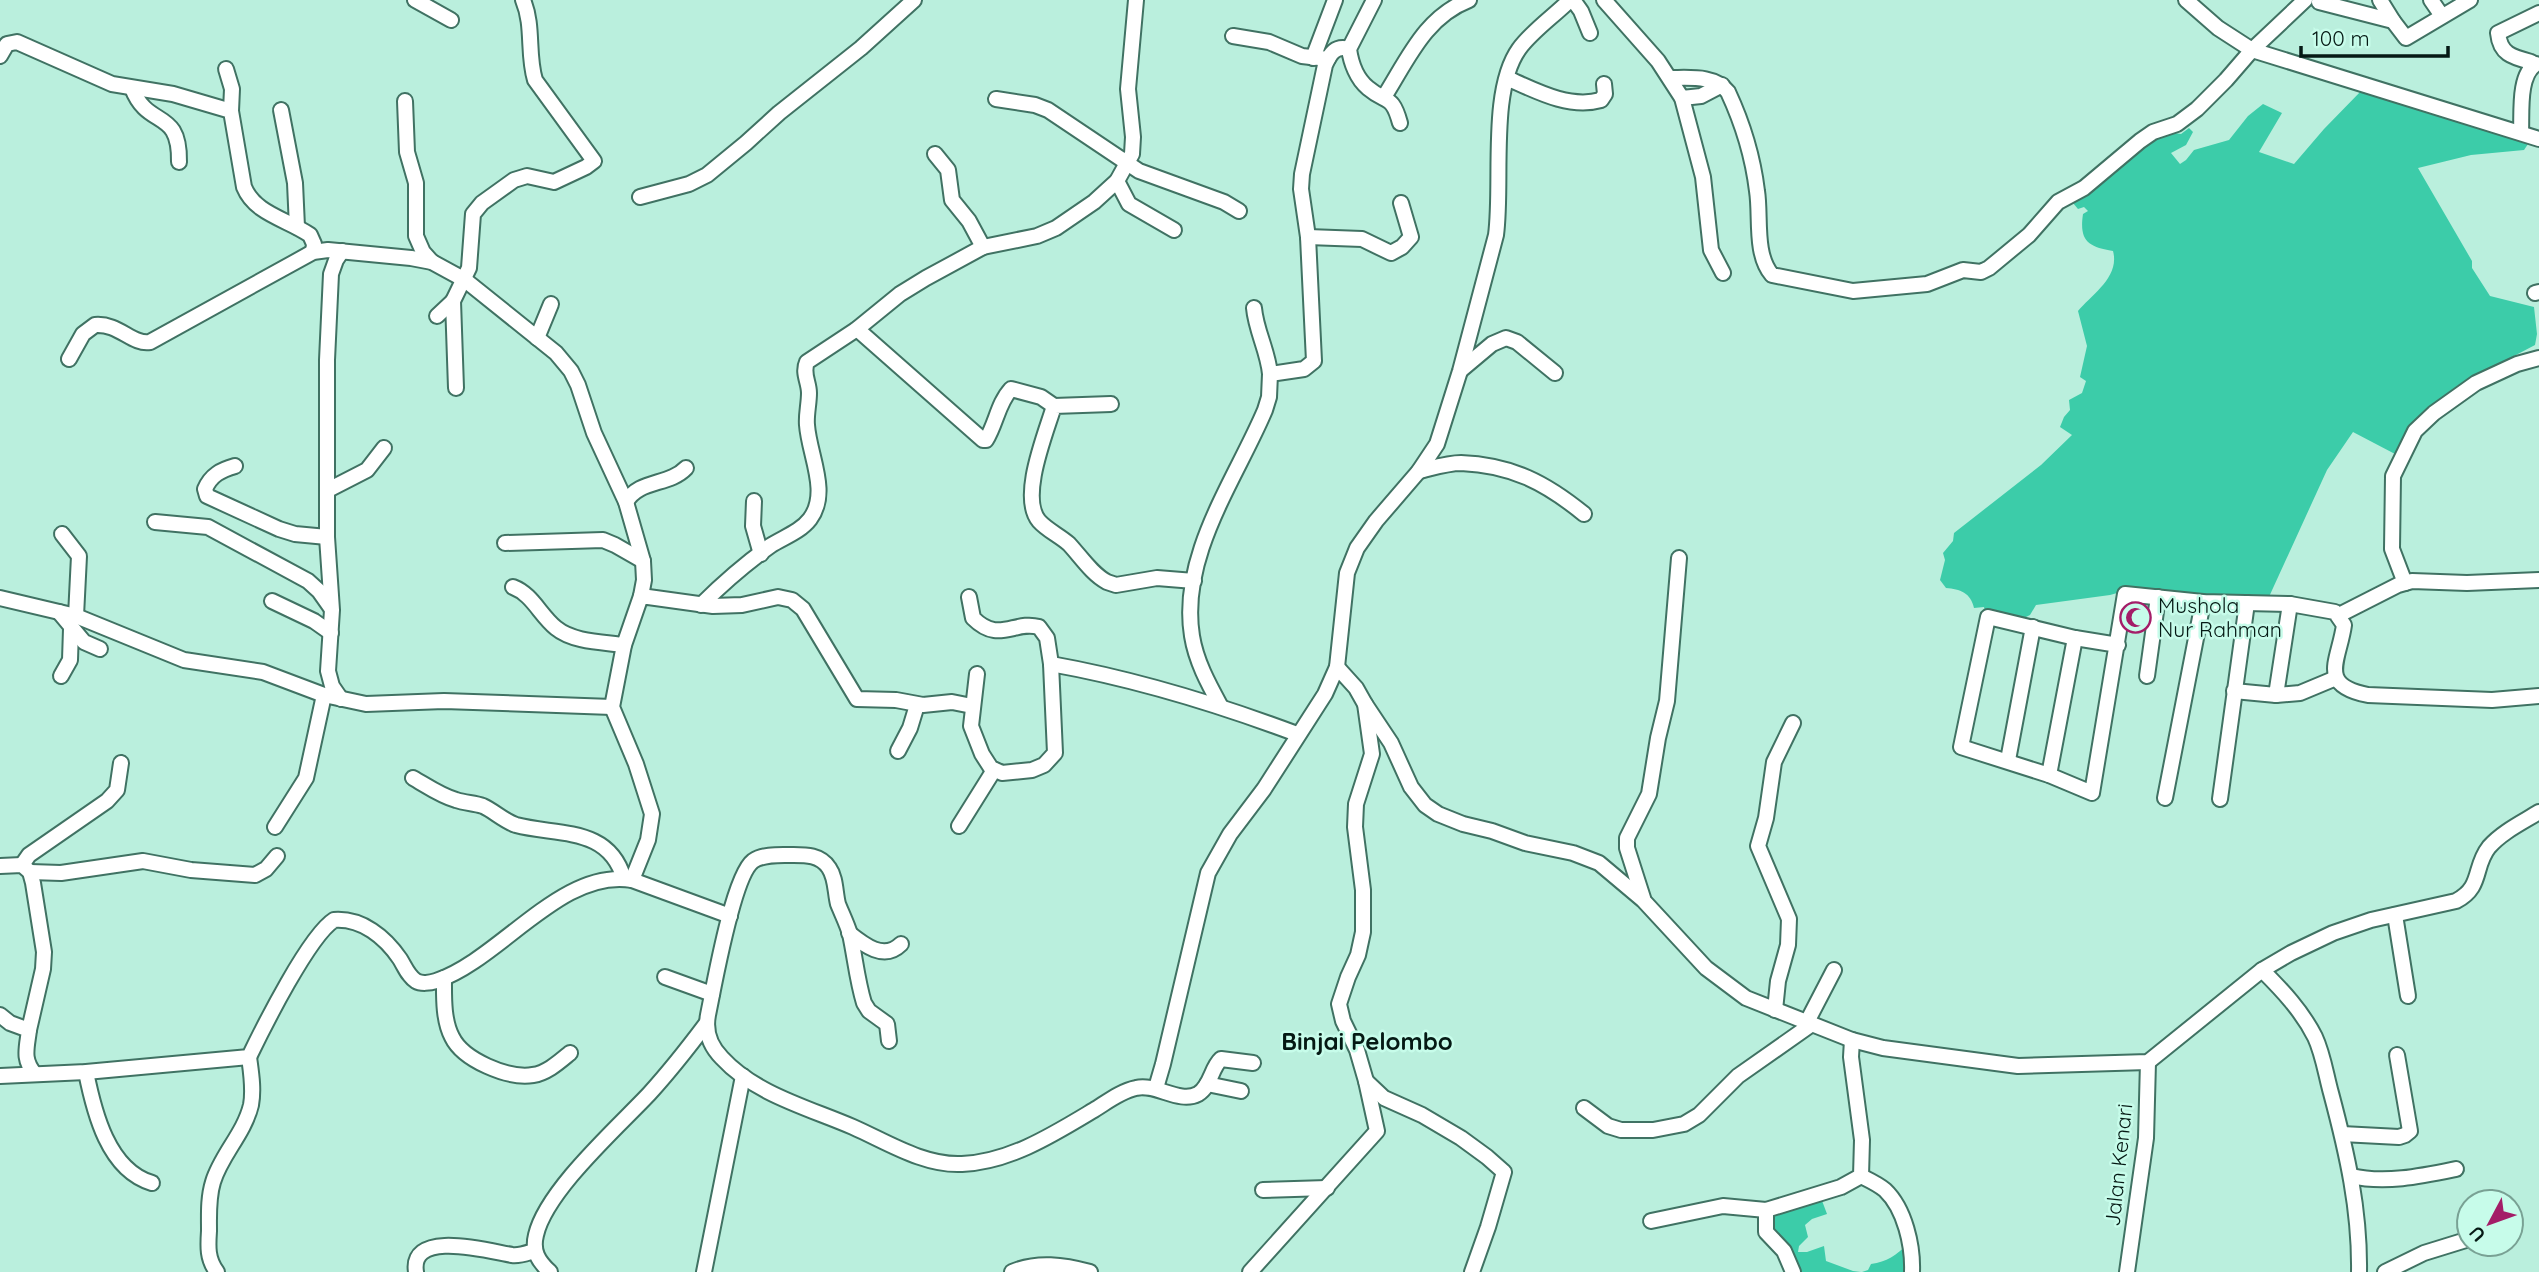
<svg xmlns="http://www.w3.org/2000/svg" width="2539" height="1272" font-family="Quicksand,sans-serif">
  <rect width="100%" height="100%" fill="#baefdd"/>
  <g fill="#3ccca9">
    <path d="M2362 90 2503 133 2528 144 2524 150 2471 155 2418 168 2472 261V268L2490 296 2534 307 2537 334 2535 345 2457 386 2423 415 2395 454 2353 432 2327 470 2268 599 2128 590 2110 595 2036 605 2030 615 2022 619 1985 612 1984 607 1974 608C1971 593 1960 589 1946 588L1940 580 1945 560 1943 553 1953 541 1954 533 2041 465 2072 435 2060 427 2064 417 2070 410 2069 400 2082 393 2086 381 2080 377 2087 346 2078 311C2092 294 2120 277 2113 251 2088 247 2079 241 2083 214L2088 211 2084 207 2078 209 2073 203 2156 136 2169 132 2181 134 2189 128 2193 132 2186 145 2171 153 2180 164 2186 160 2194 150 2229 140 2248 116 2263 104 2282 113 2259 152 2294 164 2324 129Z"/>
    <path d="M1821 1198 1827 1214 1812 1219 1805 1225 1808 1237 1799 1246 1798 1252H1807L1824 1246 1826 1261 1853 1271 1861 1272H1796L1768 1223 1776 1212Z"/>
    <path d="M1908 1244 1909 1272H1862L1868 1270 1871 1264C1887 1262 1896 1255 1908 1244Z"/>
  </g>
  <g fill="none" stroke-linecap="round" stroke-linejoin="round">
    <defs>
      <g id="minor">
        <path d="M415 0 451 20"/>
        <path d="M1374 0 1349 49C1351 63 1357 79 1368 88 1387 104 1392 94 1400 123"/>
        <path d="M1573 0 1581 11 1590 33"/>
        <path d="M1604 0 1658 61 1682 98 1703 177 1711 250 1723 273"/>
        <path d="M2186 0 2218 28 2252 50 2539 139"/>
        <path d="M2380 0 2393 21"/>
        <path d="M2431 0 2442 16"/>
        <path d="M2319 2 2393 21 2406 38 2470 0"/>
        <path d="M1233 36 1269 42 1302 56 1328 59"/>
        <path d="M0 56 7 44 17 42 112 84 173 94 231 111 244 187C255 214 287 219 310 235L314 244 313 252"/>
        <path d="M1313 58 1335 0"/>
        <path d="M2530 67 2531 62C2512 57 2500 54 2498 33L2539 13"/>
        <path d="M226 69 232 89 231 111"/>
        <path d="M1507 78C1536 91 1569 109 1601 100L1605 94 1604 84"/>
        <path d="M1670 78C1690 78 1715 75 1728 92 1742 122 1753 158 1757 191 1761 216 1754 254 1772 275L1853 291 1927 284 1963 270 1981 272 1989 268 2029 235 2058 202 2084 188 2140 141 2153 132 2177 124 2197 109 2226 80 2252 50 2305 0"/>
        <path d="M132 88C148 130 180 107 179 162"/>
        <path d="M1384 97C1408 59 1425 17 1469 0"/>
        <path d="M1682 98 1701 96 1722 85"/>
        <path d="M996 99 1035 105 1048 110 1139 171 1224 202 1239 211"/>
        <path d="M405 101 407 152 416 183V236L423 252 432 262"/>
        <path d="M281 110 295 183 297 227"/>
        <path d="M2521 132C2522 113 2518 75 2536 64"/>
        <path d="M935 154 948 170 952 200 969 221 983 247"/>
        <path d="M1117 181 1129 204 1174 230"/>
        <path d="M640 197 689 184 707 175 746 143 779 113 861 48 914 0"/>
        <path d="M1308 237 1362 239 1391 253 1402 247 1411 237 1401 203"/>
        <path d="M2535 293 2539 292"/>
        <path d="M1254 308C1256 331 1268 351 1270 374"/>
        <path d="M437 316 453 301"/>
        <path d="M857 329 983 440H986C996 424 998 403 1011 389L1041 397 1054 406"/>
        <path d="M537 338 551 304"/>
        <path d="M69 359 83 334 95 325C119 323 132 345 150 342L313 252 328 250 411 258 432 262 465 280 556 353 571 371 578 385 594 433 626 502 643 561 644 580 641 596"/>
        <path d="M1461 370 1492 344 1506 338 1517 342 1555 373"/>
        <path d="M456 388 453 301 469 268 473 214 482 203 514 180 527 176 554 182 586 167 594 161 535 80C527 54 534 26 523 0"/>
        <path d="M1111 404 1054 406C1046 433 1019 497 1039 521 1047 530 1060 536 1069 544 1081 557 1092 574 1107 582L1116 585 1157 578 1194 581"/>
        <path d="M235 466C221 470 211 475 205 489L207 496 279 529 295 534 327 537"/>
        <path d="M1419 471C1432 468 1448 463 1461 463 1512 465 1546 483 1584 514"/>
        <path d="M328 490 367 470 384 448"/>
        <path d="M754 501 753 526 761 554"/>
        <path d="M626 502C639 479 669 486 686 468"/>
        <path d="M155 522 208 527 308 581 319 591 331 608"/>
        <path d="M62 534 79 556 76 616"/>
        <path d="M505 543 603 540 615 545 643 561"/>
        <path d="M2405 583 2392 549 2393 476 2415 431 2434 413 2476 383 2517 364 2539 358"/>
        <path d="M513 587C532 594 540 615 556 628 573 642 602 642 624 645"/>
        <path d="M969 597 973 618C999 644 1014 620 1039 627L1047 638 1051 664C1135 679 1217 704 1297 734"/>
        <path d="M0 598 76 616 184 660 263 672 324 695 366 704 444 701 612 707"/>
        <path d="M272 601 314 621 331 633"/>
        <path d="M701 605C723 583 745 564 770 546 784 537 800 532 810 519 830 492 809 455 807 425 806 415 809 404 809 393 809 382 802 373 807 362L857 329 900 294 926 278 983 247 1037 236 1056 228 1094 202 1117 181 1132 154 1133 137 1128 89 1136 0"/>
        <path d="M59 612 84 642 100 649"/>
        <path d="M2339 615 2398 585 2412 581 2467 583 2539 580"/>
        <path d="M2118 645 2075 638 1988 617 1961 747 2049 775 2092 793 2125 594 2203 602 2290 604 2335 612 2344 625C2339 661 2317 685 2368 695L2492 700 2539 696"/>
        <path d="M977 674 971 726 982 754 991 768 1002 773 1032 770 1044 765 1055 753 1051 664"/>
        <path d="M61 676 70 660 71 629"/>
        <path d="M2147 676 2158 597"/>
        <path d="M2234 691 2276 695 2290 604"/>
        <path d="M2276 695 2300 693 2336 678"/>
        <path d="M341 699 332 686 328 671 332 610 327 537V360L331 274 336 260 342 251"/>
        <path d="M1365 704 1391 743 1411 787 1425 805 1438 814 1463 824 1492 831 1525 843 1573 853 1599 863 1643 900 1706 968 1746 998 1852 1040 1883 1048 2018 1066 2148 1062 2262 970 2291 953 2333 933 2371 920 2456 901C2483 887 2473 867 2489 847 2502 832 2523 822 2539 812"/>
        <path d="M1220 705C1208 683 1196 661 1192 636 1179 556 1236 479 1265 410L1269 397 1270 374 1304 369 1314 361 1308 237 1301 189 1302 174 1325 65C1330 54 1335 45 1349 49"/>
        <path d="M898 751 910 728 917 705"/>
        <path d="M2008 760 2033 627"/>
        <path d="M2049 775 2075 638"/>
        <path d="M413 778C427 786 441 796 456 800 465 803 474 803 483 806 494 811 504 821 516 825 558 836 609 826 624 879"/>
        <path d="M2165 798 2203 602"/>
        <path d="M2220 799 2247 603"/>
        <path d="M959 826 994 770"/>
        <path d="M275 827 306 778 324 695"/>
        <path d="M22 865 29 855 107 801 117 790 121 763"/>
        <path d="M0 866 22 865 30 872 33 883 44 952 43 969 29 1030"/>
        <path d="M30 872 61 873 143 861 191 870 255 875 266 869 277 856"/>
        <path d="M632 880 648 840 652 814 636 764 612 707 624 645 641 596 713 606 742 605 778 597 792 600 803 609 857 699 896 700 923 705 952 702 972 706"/>
        <path d="M1643 898 1627 848V838L1649 794 1658 738 1667 701 1679 558"/>
        <path d="M2395 915 2408 996"/>
        <path d="M849 933C864 945 884 961 901 944"/>
        <path d="M2262 970C2282 990 2302 1011 2315 1037 2323 1054 2326 1075 2331 1093 2347 1153 2360 1210 2359 1272"/>
        <path d="M665 977 712 994"/>
        <path d="M444 978C444 996 443 1020 452 1037 463 1060 508 1079 533 1075 547 1073 559 1062 570 1053"/>
        <path d="M1775 1010 1778 981 1788 945 1789 919 1758 846 1766 818 1774 762 1793 723"/>
        <path d="M0 1015 10 1023 29 1030C27 1048 22 1059 35 1074"/>
        <path d="M1807 1022 1834 970"/>
        <path d="M889 1041 887 1024 869 1011 864 1003C857 980 855 957 850 934 847 924 842 914 838 904 835 892 836 878 829 868 820 854 804 855 790 855 779 855 763 854 753 861 733 876 714 986 708 1015 705 1031 710 1046 722 1058 755 1094 809 1108 853 1127 887 1142 924 1166 962 1164 1010 1162 1054 1134 1094 1110 1107 1102 1121 1091 1136 1088 1156 1083 1179 1104 1198 1094 1211 1086 1211 1068 1221 1059L1253 1063"/>
        <path d="M86 1072C94 1112 108 1170 152 1183"/>
        <path d="M0 1076 86 1072 249 1057C264 1026 309 936 334 920 362 918 385 937 400 959 405 967 408 976 416 981 421 984 430 983 436 981 501 959 561 868 632 880L730 916"/>
        <path d="M1366 1081 1384 1098 1422 1115 1461 1138 1487 1157 1504 1172 1488 1227 1472 1272"/>
        <path d="M1207 1084 1241 1091"/>
        <path d="M1156 1088 1163 1064 1208 873 1230 834 1264 789 1325 694 1337 667 1347 573 1357 548 1376 521 1419 471 1437 444 1460 371 1496 235C1503 183 1489 91 1519 49 1532 31 1554 16 1570 0"/>
        <path d="M1584 1108 1608 1126 1621 1130H1653L1684 1124 1699 1115 1738 1076 1812 1024"/>
        <path d="M2342 1134 2399 1137 2405 1135 2410 1131 2397 1055"/>
        <path d="M1861 1176C1869 1180 1878 1184 1885 1190 1905 1209 1913 1246 1912 1272"/>
        <path d="M2351 1176C2385 1184 2422 1176 2456 1169"/>
        <path d="M1263 1190 1327 1188"/>
        <path d="M1651 1221 1723 1206 1766 1210"/>
        <path d="M217 1272C207 1259 208 1246 209 1231 209 1215 208 1198 213 1182 221 1155 244 1134 251 1105 254 1089 251 1072 249 1057"/>
        <path d="M416 1272C409 1228 492 1252 512 1255 520 1256 527 1253 534 1251"/>
        <path d="M550 1272C538 1261 532 1251 536 1235 546 1191 617 1128 649 1094 669 1072 688 1048 706 1024"/>
        <path d="M704 1272 743 1076"/>
        <path d="M1012 1272C1037 1261 1064 1265 1090 1272"/>
        <path d="M1250 1272 1377 1131 1366 1081 1357 1050 1343 1021 1339 1004 1348 977 1358 955 1363 932V890L1355 827 1356 804 1372 754 1365 704 1356 688 1337 667"/>
        <path d="M1793 1272 1784 1251 1766 1232V1210L1841 1187 1861 1176 1862 1140 1851 1057 1852 1040"/>
        <path d="M2127 1272 2146 1138 2148 1062"/>
        <path d="M2385 1272 2424 1253 2466 1240"/>
      </g>
    </defs>
    <use href="#minor" stroke="#407263" stroke-width="18"/>
    <use href="#minor" stroke="#fff" stroke-width="14"/>
  </g>
  <defs>
    <symbol id="mosque-ring" viewBox="-11 -11 22 22"><circle r="9.5" fill="#c7fcea" stroke="#a41d68" stroke-width="1.5"/><path d="M3.5-4.9A6 6 0 1 0 3.5 4.9A5 5 0 1 1 3.5-4.9Z" fill="#a41d68"/></symbol>
  </defs>
  <g fill-rule="evenodd">
    <use href="#mosque-ring" x="2118" y="600" width="35" height="35"/>
  </g>
  <g text-anchor="middle" dominant-baseline="central" stroke-width="5" stroke-linejoin="round" paint-order="stroke">
    <g font-size="21" fill="#051914" stroke="#c7fcea" text-anchor="start">
      <text x="2158" y="605">Mushola<tspan x="2158" dy="24">Nur Rahman</tspan></text>
    </g>
    <g font-size="21" fill="#051914" stroke="#c7fcea">
      <text transform="translate(2118 1165) rotate(-84)">Jalan Kenari</text>
    </g>
    <g font-size="24" font-weight="bold" fill="#051914" stroke="#c7fcea">
      <text x="1367" y="1041">Binjai Pelombo</text>
    </g>
  </g>
  <g transform="translate(2490 1223) rotate(229)"><circle r="33" fill="#c7fcea" stroke="#79a194" stroke-width="2"/>
  <path d="M0-5L12 26L0 18L-12 26Z" fill="#a41d68"/>
  <text y="-10" font-size="19" font-weight="bold" text-anchor="middle" fill="#051914">U</text>
  </g>
  <path d="M2301 46v10h147v-10" fill="none" stroke="#051914" stroke-width="3.5"/>
  <text x="2312" y="46" font-size="21" fill="#051914" stroke="#c7fcea" stroke-width="5" paint-order="stroke">100 m</text>
</svg>
